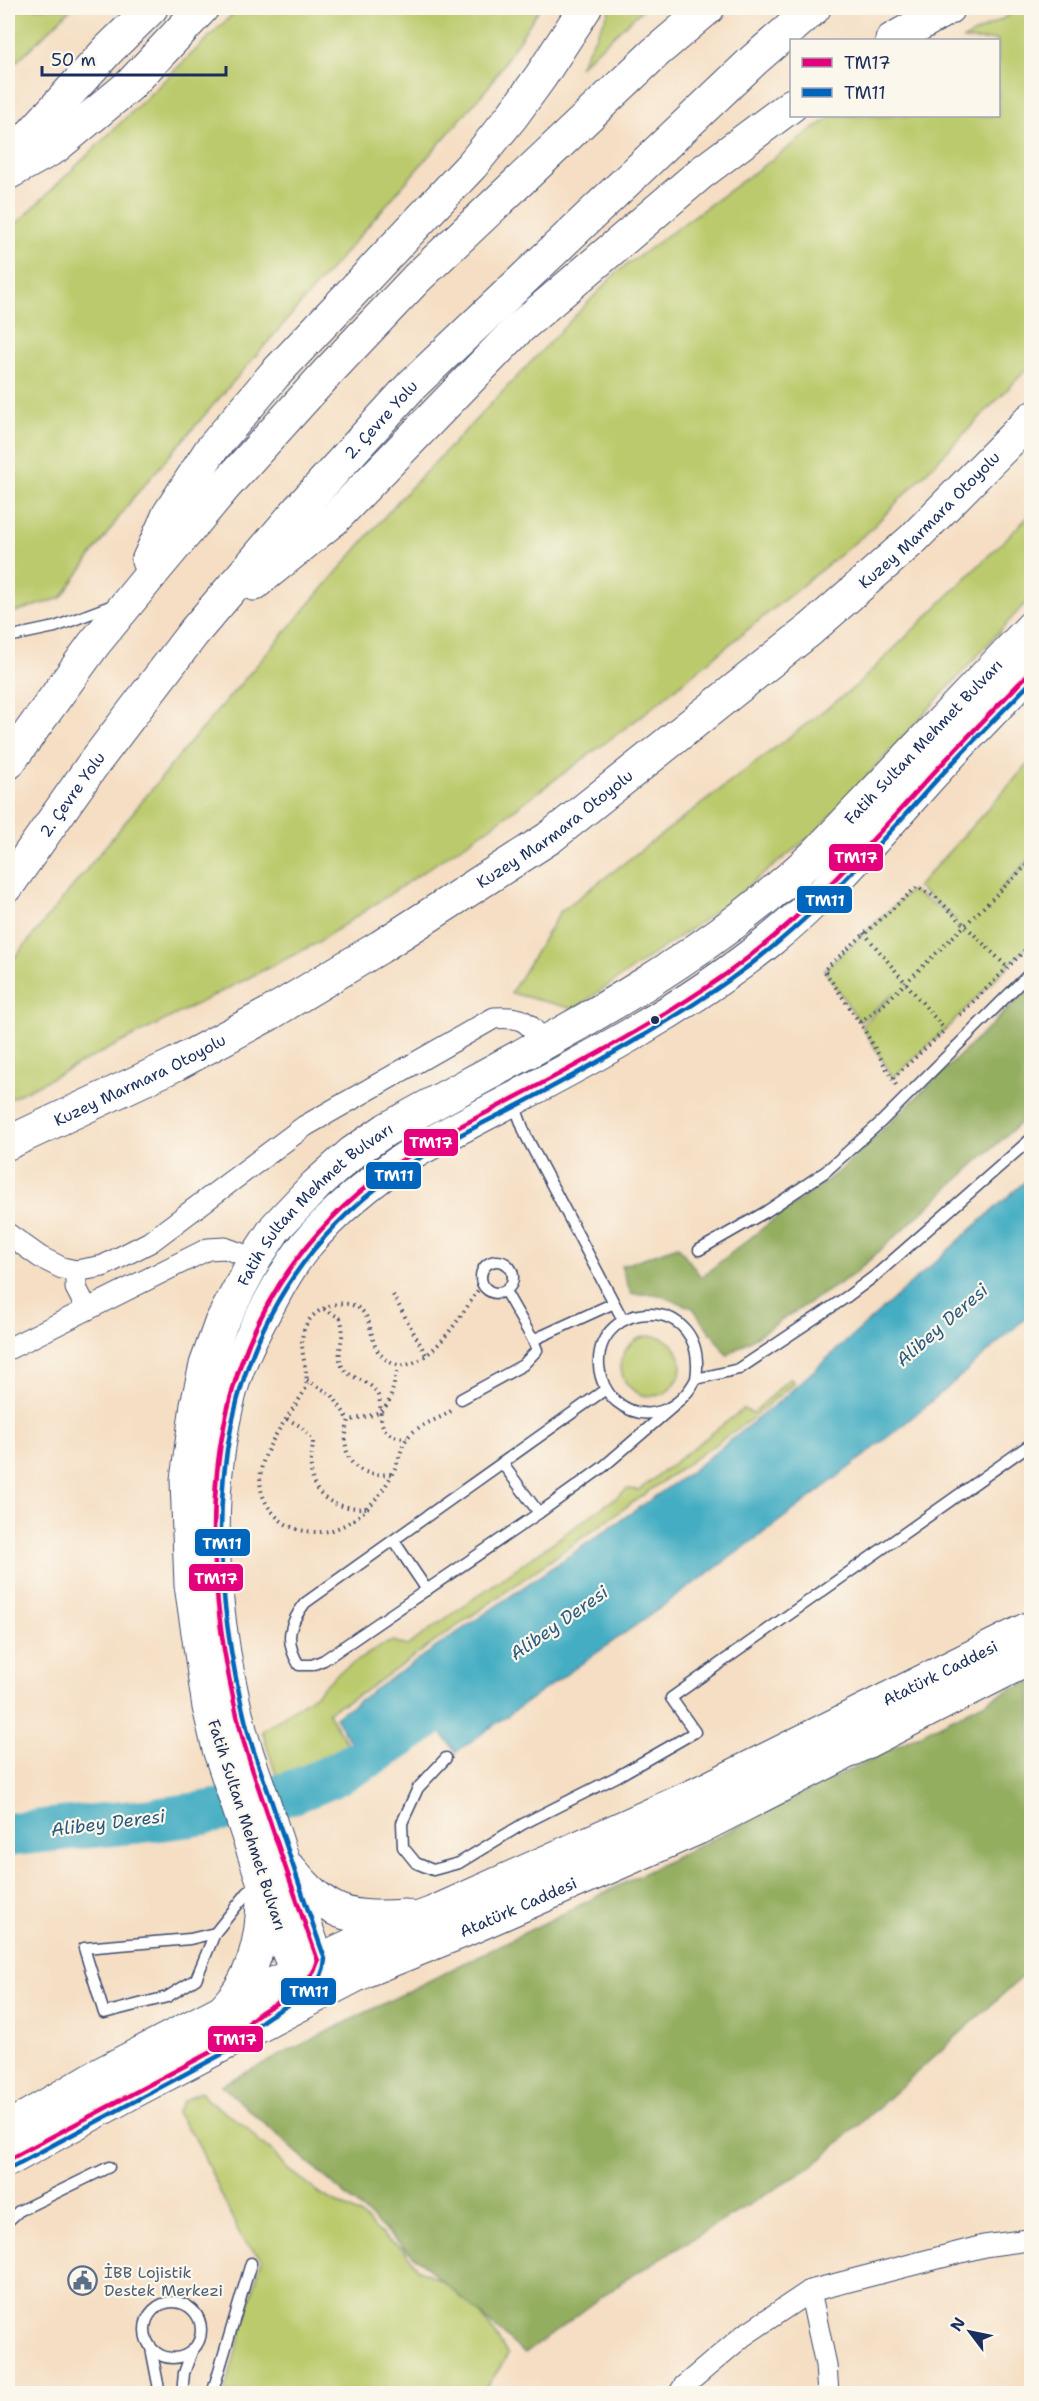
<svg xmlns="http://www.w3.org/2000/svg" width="1039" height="2401" font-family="'Shantell Sans',sans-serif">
  <rect width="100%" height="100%" fill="#fbf7ec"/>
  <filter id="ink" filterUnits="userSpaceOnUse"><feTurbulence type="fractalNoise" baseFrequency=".0167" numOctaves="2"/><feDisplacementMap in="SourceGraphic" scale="12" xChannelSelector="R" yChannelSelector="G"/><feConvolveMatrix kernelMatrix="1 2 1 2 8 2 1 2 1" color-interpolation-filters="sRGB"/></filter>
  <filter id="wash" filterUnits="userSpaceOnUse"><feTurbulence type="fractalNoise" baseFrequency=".008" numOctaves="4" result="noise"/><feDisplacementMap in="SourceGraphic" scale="24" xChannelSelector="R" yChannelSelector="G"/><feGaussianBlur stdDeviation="1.35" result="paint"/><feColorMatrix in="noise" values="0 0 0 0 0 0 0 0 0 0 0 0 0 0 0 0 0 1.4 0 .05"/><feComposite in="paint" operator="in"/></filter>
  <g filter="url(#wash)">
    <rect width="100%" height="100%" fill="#f5dec3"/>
    <g fill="#bbca6c" stroke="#6b7c65" stroke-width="1.5">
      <path d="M8 8H72L8 70Z"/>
      <path d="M239 8H540L489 86 133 498 61 598 8 614V232Z"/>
      <path d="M611 8H644L579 67Z"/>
      <path d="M1023 8H1032L1031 365 869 531 639 718 489 828 315 944 8 1100V966L182 752 398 501 617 272 832 116H998V40H962Z"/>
      <path d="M1031 514V597L816 832 718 910 574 1009 511 993 560 912 856 686Z"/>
      <path d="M1031 761V857L997 893 1031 860V943L945 1030 893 1078 862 1026 895 992 860 1022 824 970 911 890 957 920 917 887Z"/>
      <circle cx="651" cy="1366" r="30"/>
      <path d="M790 1378 794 1383 751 1419 362 1693 327 1712 355 1755 296 1785 281 1790 262 1731 316 1694 338 1673 382 1645 394 1641 407 1646 628 1489 639 1490 743 1409 753 1413Z"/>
      <path d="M201 2091 208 2101 230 2115 248 2129 261 2144 272 2150 286 2168 319 2193 360 2215 386 2238 404 2249 419 2270 445 2282 468 2299 490 2327 508 2355 483 2393H224L262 2259 242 2239 196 2140 176 2113 183 2101Z"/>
    </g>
    <g fill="#94ae60" stroke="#586e5f" stroke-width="1.5">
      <path d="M1031 987V1113L854 1274 727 1355 693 1308 656 1294H631L621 1266 678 1246 701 1277 768 1224 842 1169Z"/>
      <path d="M1031 1679V1969L813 2166 623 2281 525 2354 221 2085Z"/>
    </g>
    <path fill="#44adc3" stroke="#306e90" stroke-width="1.5" d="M1031 1176V1313C993 1347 955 1382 915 1415 769 1535 611 1642 456 1752L424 1710 359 1756 335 1717 689 1473 782 1399Z"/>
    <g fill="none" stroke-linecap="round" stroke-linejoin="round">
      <path stroke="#44adc3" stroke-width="44" d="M8 1835C111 1821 218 1823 316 1783 375 1758 425 1718 477 1681"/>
    </g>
  </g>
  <g filter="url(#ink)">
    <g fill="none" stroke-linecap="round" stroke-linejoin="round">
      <defs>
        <g id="service">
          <path d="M8 637 55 627 113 605"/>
          <path d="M514 1104 526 1136 623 1320"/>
          <path d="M699 1250 767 1211 825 1172 881 1122 1032 971"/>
          <circle cx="497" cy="1277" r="16"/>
          <path d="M533 1340 614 1303"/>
          <path d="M696 1379C709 1291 595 1298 599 1366 600 1379 606 1393 617 1402 647 1426 680 1409 696 1379L739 1369 848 1296 876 1275 1032 1138"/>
          <path d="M606 1389 305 1603C289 1624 284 1641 299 1665H312L324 1660 539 1513 603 1467 675 1405"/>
          <path d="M461 1399 523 1365 537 1350 533 1340 505 1291"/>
          <path d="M502 1463 539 1513"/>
          <path d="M394 1541 427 1590"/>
          <path d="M446 1758 418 1788 402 1823 403 1847 416 1863 433 1870 459 1863 523 1824 618 1776 695 1732 671 1698 1032 1443"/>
          <path d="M215 1933 190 1939 84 1948 104 2013 167 1997 196 1979 215 1933 247 1893 258 1883"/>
          <path d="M8 2221 19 2211 109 2167"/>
          <circle cx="173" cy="2330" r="28"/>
          <path d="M151 2348 160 2394"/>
          <path d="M182 2394 184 2373 192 2351"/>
          <path d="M212 2394 251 2263"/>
        </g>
        <g id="minor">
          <path d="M8 1234 40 1257 62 1268 76 1271 103 1266 150 1242 305 1126 494 1018C522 1016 527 1020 543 1042"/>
          <path d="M76 1271V1288L87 1309"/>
          <path d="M8 1349 208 1249 225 1248 255 1259"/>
          <path d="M810 2291 826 2365 828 2394"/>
          <path d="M679 2394 684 2386 743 2336 810 2291 984 2246 1028 2240"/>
        </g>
        <g id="primary">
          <path d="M291 1870C328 1915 348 1920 405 1916"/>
          <path d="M318 1961C299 1909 281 1856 264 1803 256 1779 246 1754 240 1730 213 1621 201 1499 231 1389 240 1358 254 1330 270 1302 280 1283 292 1262 306 1245 337 1208 376 1177 416 1151 534 1086 661 1028 767 943 826 896 876 837 926 781 960 743 997 707 1032 669"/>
          <path id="s1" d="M297 1973 281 1934 219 1749 209 1707 191 1585 187 1480 197 1405 206 1365 221 1323 255 1259 276 1227 316 1185 352 1153 387 1129C536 1046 690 973 815 855L1032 627"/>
          <path d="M225 2008C254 1979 263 1935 263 1895"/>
          <path id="s2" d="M8 2128 97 2076 318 1961 367 1938 433 1913 697 1794 1032 1627"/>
          <path id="s3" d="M8 2160 132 2092 364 1971 463 1931 698 1828 1032 1657"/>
        </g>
        <g id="motorway">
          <path d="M892 40 948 8"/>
          <path d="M8 160 108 50 151 8"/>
          <path d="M8 173 55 147 130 85 202 8"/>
          <path d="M148 561 169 514 210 451 274 375 472 165 512 116 541 76 585 8"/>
          <path d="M254 584 333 520 517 330 701 173 792 105"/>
          <path d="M8 763 94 644 158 566 225 486 327 373 417 278 656 52 708 8"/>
          <path id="s4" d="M8 885 91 767 194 632 301 507 412 385 754 60 814 8"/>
          <path id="s5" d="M8 1143 176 1064 269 1014 380 947 549 838 811 629 913 539 1032 418"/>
        </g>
      </defs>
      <use href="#service" stroke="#3c496d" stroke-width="13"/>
      <use href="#minor" stroke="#3c496d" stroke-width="23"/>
      <use href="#primary" stroke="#3c496d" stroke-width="35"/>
      <use href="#motorway" stroke="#3c496d" stroke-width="35"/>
      <g stroke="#3c496d" stroke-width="4" stroke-dasharray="1.5 4.5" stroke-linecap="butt">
        <path d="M864 933 945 1030"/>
        <path d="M960 1015 1032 943"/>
        <path d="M860 1022 882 1006 1032 860"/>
        <path d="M893 1078 944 1031"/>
        <path d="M896 1085 862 1026 824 970 917 887 936 897 1007 967"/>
        <path d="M393 1295 426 1355"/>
        <path d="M324 1309 340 1318C347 1335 336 1349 341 1364 347 1379 365 1378 375 1390 388 1406 368 1437 407 1438"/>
        <path d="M307 1380 332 1395 349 1420"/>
        <path d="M451 1411C438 1420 422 1423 411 1434 401 1443 401 1455 396 1466 383 1497 350 1534 315 1532 298 1531 286 1527 274 1514 236 1471 286 1425 306 1388 309 1370 299 1353 303 1333 308 1309 346 1292 364 1313 373 1325 370 1344 381 1355 418 1394 464 1310 482 1284"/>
        <path d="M287 1419 302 1427 313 1440C313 1450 310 1459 311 1469 312 1500 339 1509 366 1508"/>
        <path d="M391 1474C351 1478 339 1455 349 1420 393 1413 388 1406 398 1367"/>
      </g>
      <use href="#service" stroke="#fff" stroke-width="10"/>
      <use href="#minor" stroke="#fff" stroke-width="21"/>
      <use href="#primary" stroke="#fff" stroke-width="33"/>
      <use href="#motorway" stroke="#fff" stroke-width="33"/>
      <defs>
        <path id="bus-1" d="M8 2160 237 2038C243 2030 248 2022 256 2016 281 1997 307 1995 318 1961 299 1908 281 1854 263 1801 255 1777 246 1753 240 1728 189 1519 201 1306 389 1169 428 1141 472 1121 514 1098 587 1060 659 1021 726 974 803 919 864 850 927 780 961 743 997 707 1032 670"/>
        <path id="bus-2" d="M12 2167 241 2044C247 2037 252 2029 260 2023 284 2003 323 1996 325 1959 306 1906 289 1853 271 1800 263 1776 253 1753 247 1728 196 1522 208 1309 394 1175 435 1146 482 1124 526 1101 595 1064 664 1026 728 981 807 926 869 855 933 784 965 749 999 715 1032 681"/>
      </defs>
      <use href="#bus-1" stroke="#fbf7ec" stroke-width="9"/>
      <use href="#bus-2" stroke="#fbf7ec" stroke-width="9"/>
      <use href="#bus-1" stroke="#e5007d" stroke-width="4.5"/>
      <use href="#bus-2" stroke="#0065bd" stroke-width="4.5"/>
    </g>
  </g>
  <defs>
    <symbol id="civic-ring" viewBox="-11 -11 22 22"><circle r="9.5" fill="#fbf7ec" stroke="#5c6f8a" stroke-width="1.5"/><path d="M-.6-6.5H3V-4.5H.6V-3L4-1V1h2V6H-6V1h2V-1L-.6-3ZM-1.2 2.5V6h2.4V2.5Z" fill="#5c6f8a"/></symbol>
  </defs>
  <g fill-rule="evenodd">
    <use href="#civic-ring" x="66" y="2264" width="33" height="33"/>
  </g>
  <circle fill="#1b2f5e" stroke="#fbf7ec" stroke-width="2" cx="655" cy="1020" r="5"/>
  <g text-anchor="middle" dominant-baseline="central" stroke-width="4.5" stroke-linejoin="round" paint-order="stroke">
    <g font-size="16" fill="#1b2f5e" stroke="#fbf7ec">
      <text stroke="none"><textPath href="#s4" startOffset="597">2. Çevre Yolu</textPath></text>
      <text stroke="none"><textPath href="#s5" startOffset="1118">Kuzey Marmara Otoyolu</textPath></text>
      <text stroke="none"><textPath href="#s1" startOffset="1596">Fatih Sultan Mehmet Bulvarı</textPath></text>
      <text stroke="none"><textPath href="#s4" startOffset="111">2. Çevre Yolu</textPath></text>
      <text stroke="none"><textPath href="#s5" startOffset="632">Kuzey Marmara Otoyolu</textPath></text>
      <text stroke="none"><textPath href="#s5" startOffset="146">Kuzey Marmara Otoyolu</textPath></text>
      <text stroke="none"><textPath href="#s1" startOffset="824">Fatih Sultan Mehmet Bulvarı</textPath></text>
      <text stroke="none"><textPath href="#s2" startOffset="1038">Atatürk Caddesi</textPath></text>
      <text transform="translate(247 1825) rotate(72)">Fatih Sultan Mehmet Bulvarı</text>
      <text stroke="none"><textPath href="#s3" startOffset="570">Atatürk Caddesi</textPath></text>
    </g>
    <g font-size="16" fill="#4e5e75" stroke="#fbf7ec" text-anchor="start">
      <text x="104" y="2272">İBB Lojistik<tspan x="104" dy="18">Destek Merkezi</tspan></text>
    </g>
    <g font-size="18" font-style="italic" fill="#295b81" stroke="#fbf7ec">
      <text transform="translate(942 1325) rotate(-41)">Alibey Deresi</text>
      <text transform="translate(559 1623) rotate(-35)">Alibey Deresi</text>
      <text transform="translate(108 1823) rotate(-7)">Alibey Deresi</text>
    </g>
  </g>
  <g stroke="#fbf7ec" stroke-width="2">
    <rect x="828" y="843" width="56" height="29" rx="6" fill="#e5007d"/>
    <rect x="796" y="885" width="57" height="29" rx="6" fill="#0065bd"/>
    <rect x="403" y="1128" width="56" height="29" rx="6" fill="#e5007d"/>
    <rect x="365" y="1161" width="57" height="29" rx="6" fill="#0065bd"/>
    <rect x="194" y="1528" width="57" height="29" rx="6" fill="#0065bd"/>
    <rect x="188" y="1563" width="56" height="29" rx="6" fill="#e5007d"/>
    <rect x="280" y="1977" width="57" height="29" rx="6" fill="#0065bd"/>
    <rect x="207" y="2025" width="57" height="28" rx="6" fill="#e5007d"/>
  </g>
  <g font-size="16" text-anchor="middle" font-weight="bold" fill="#fff">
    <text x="856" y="863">TM17</text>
    <text x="825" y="906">TM11</text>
    <text x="431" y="1148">TM17</text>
    <text x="394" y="1181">TM11</text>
    <text x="222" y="1549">TM11</text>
    <text x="216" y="1584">TM17</text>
    <text x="309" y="1997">TM11</text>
    <text x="235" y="2045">TM17</text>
  </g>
  <rect width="1039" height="2401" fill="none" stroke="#fbf7ec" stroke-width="30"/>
  <rect x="790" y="39" width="210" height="78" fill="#fbf7ec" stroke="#a1a7b3" stroke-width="1.5"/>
  <rect x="802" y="58" width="30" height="9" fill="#e5007d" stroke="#a1a7b3" stroke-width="1.5"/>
  <text x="844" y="69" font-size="18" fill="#1b2f5e">TM17</text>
  <rect x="802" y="88" width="30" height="9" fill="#0065bd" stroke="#a1a7b3" stroke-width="1.5"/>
  <text x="844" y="99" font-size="18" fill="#1b2f5e">TM11</text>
  <g transform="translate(970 2332) rotate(302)" stroke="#fbf7ec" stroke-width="4.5" paint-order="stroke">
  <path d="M0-4.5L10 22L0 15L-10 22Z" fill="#1b2f5e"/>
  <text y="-9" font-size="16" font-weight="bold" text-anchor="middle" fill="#1b2f5e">N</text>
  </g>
  <path d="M42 66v9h184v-9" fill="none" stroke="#1b2f5e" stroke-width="3"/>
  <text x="51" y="66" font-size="18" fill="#1b2f5e" stroke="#fbf7ec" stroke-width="4.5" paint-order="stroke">50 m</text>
</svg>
